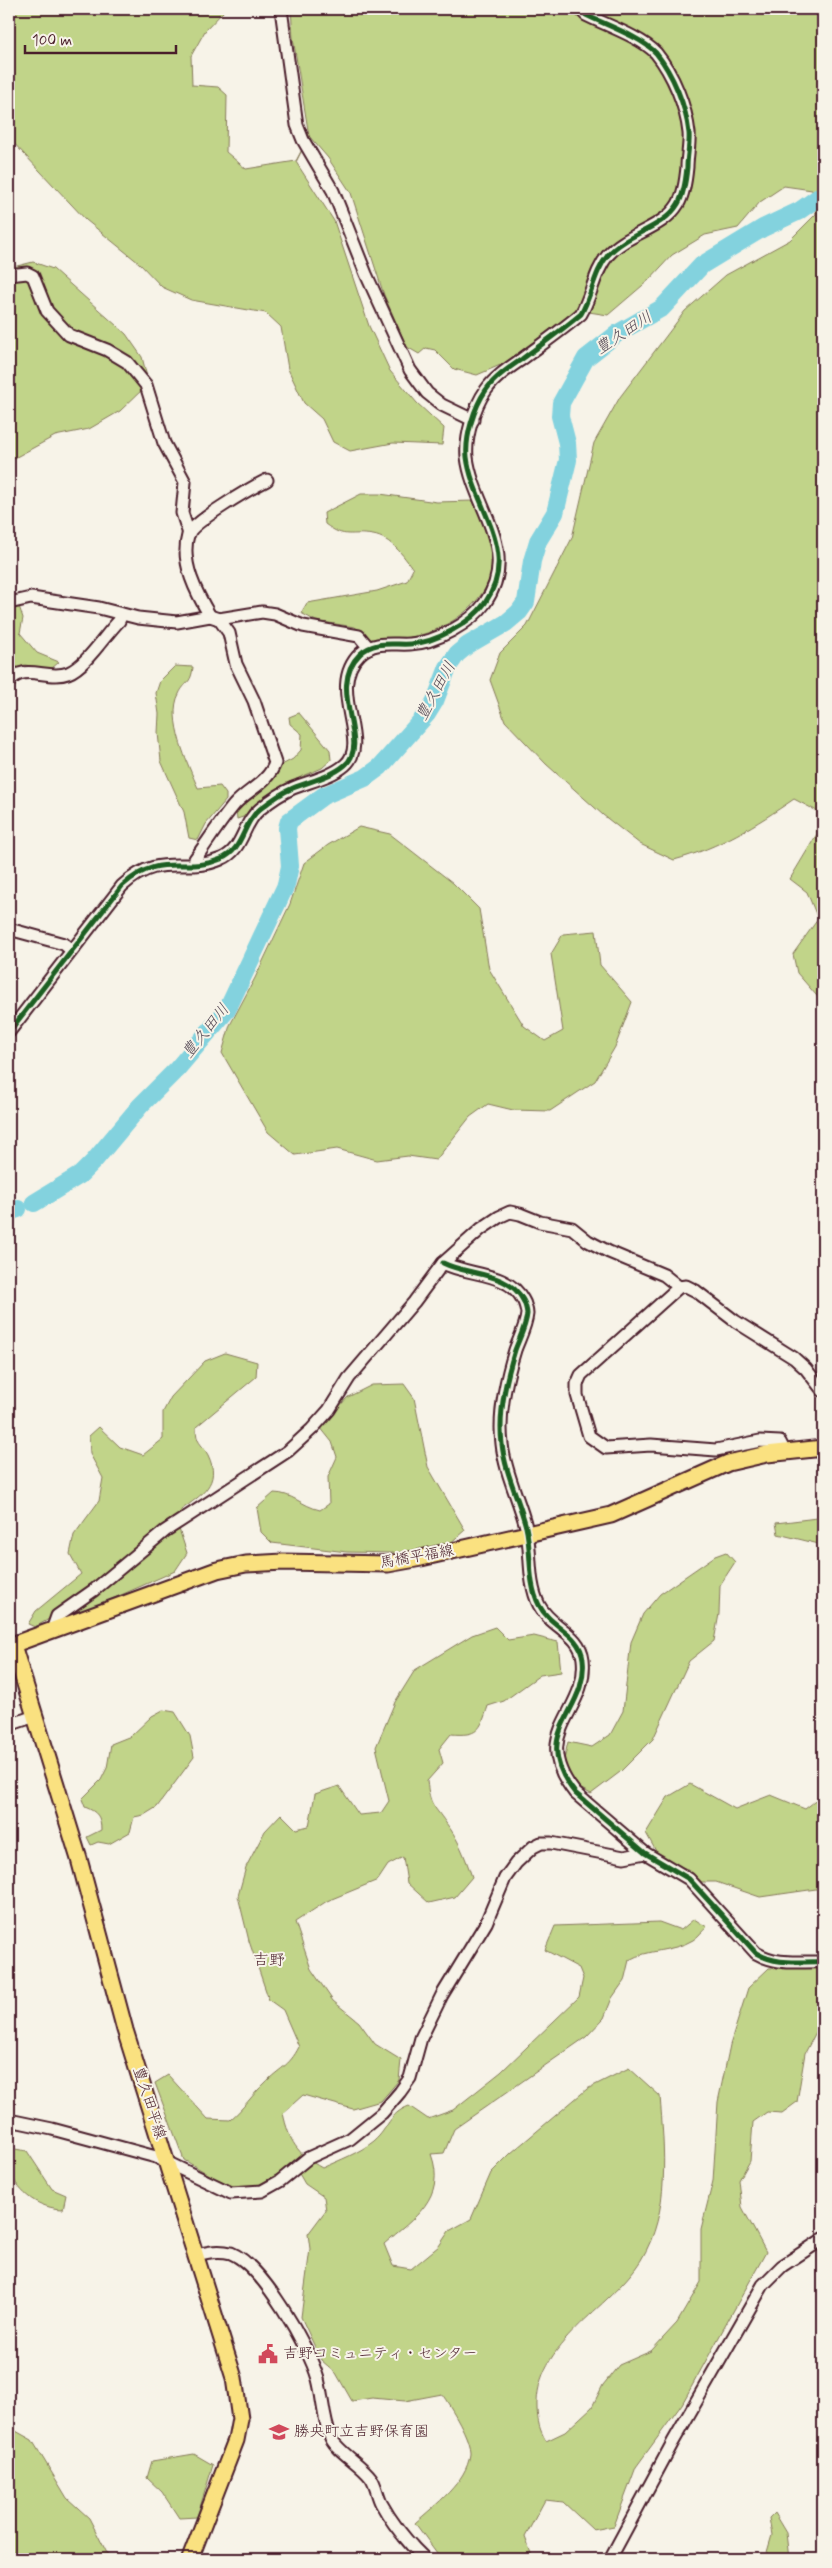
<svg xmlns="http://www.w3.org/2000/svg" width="832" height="2568" font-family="Mynerve,'Klee One',sans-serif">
  <rect width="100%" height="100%" fill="#f7f3e8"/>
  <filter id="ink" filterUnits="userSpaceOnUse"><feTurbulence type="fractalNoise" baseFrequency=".02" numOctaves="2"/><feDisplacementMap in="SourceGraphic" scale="10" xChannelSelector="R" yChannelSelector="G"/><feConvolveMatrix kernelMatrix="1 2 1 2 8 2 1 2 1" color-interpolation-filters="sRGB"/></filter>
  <g filter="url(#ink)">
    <g fill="#c1d489" stroke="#867a5a">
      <path d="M9 9H223V12L205 31 191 56 192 85 218 87 227 95 226 152 246 169 296 161 309 136 293 38 291 9H823V1003L797 973 793 954 818 919 807 892 790 879 817 834V811L794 799C756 825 719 848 674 860L640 844 603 815 546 764 505 721 490 680 500 653 527 626 572 538 594 443 620 397 685 311 726 275 790 240 816 214 812 190 784 186 760 202 738 228 705 235 672 255 649 280 608 315 576 310 505 363 477 375 454 369 435 350 426 348 419 354 407 347 384 295 351 193 328 158 309 136 296 162 334 221 369 326 390 371 417 403 444 428 442 445 393 443 350 451 333 442 322 419 304 403 288 369 281 327 266 313 191 300 162 287 139 263 86 220 9 138Z"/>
      <path d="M33 262 53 269 126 334 142 357 147 377 145 387 120 411 89 429 55 436 9 461V268Z"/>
      <path d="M361 494H380L437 502 473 501C482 520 497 543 493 565 489 598 457 623 427 633 410 639 388 639 370 640L355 627 316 621 301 613 307 603 377 591 407 581 413 569C403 555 391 538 373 535 350 531 346 540 325 524L324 513Z"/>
      <path d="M19 606 23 618 20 633 37 653 59 662 51 669 25 665 9 670V608Z"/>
      <path d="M175 666 193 667C191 685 185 681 179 694 166 718 188 765 198 788L220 786 226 794V800L206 824 198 840 189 838 184 812 161 761 158 733 159 714 156 693 160 681Z"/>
      <path d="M299 713 330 750 331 760 322 768 287 783 265 797 246 816 237 819 236 810 270 780 280 766 293 759 301 750 302 734 290 724 289 717Z"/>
      <path d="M359 827 390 834 453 883 479 909 489 969 524 1026 545 1041 563 1031 551 954 563 934 596 931 600 965 632 1002 615 1047 595 1081 550 1111 513 1110 488 1104 470 1117 436 1160 408 1156 377 1160 337 1149 295 1155 268 1132 222 1053 230 1025 255 978 290 904 304 863 328 845Z"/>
      <path d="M225 1353 257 1362 256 1377 196 1427C196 1444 201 1442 208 1455 222 1484 201 1495 181 1510L179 1529 187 1553 175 1571 76 1615H56L35 1627 28 1624 36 1611 81 1574 70 1554 74 1535 99 1501 103 1478 90 1454 89 1436 99 1427 120 1447 143 1455 163 1439V1412L171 1397 205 1361Z"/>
      <path d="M404 1384 414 1398 428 1467 465 1530 448 1545 395 1553 347 1552 272 1543 261 1532 257 1508 274 1493C292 1493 302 1506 320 1510L329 1504 328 1477 337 1457 332 1442 320 1427 348 1397 372 1385Z"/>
      <path d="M817 1518 823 1519V1545L778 1534 776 1523Z"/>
      <path d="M726 1552 735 1562 720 1585 719 1614 714 1641 689 1661 653 1739 620 1772 591 1794 574 1785 563 1764 568 1742 592 1747 610 1735 623 1711 631 1642 643 1614 660 1594 715 1556Z"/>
      <path d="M495 1627 508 1640 534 1636 558 1642 561 1672 540 1675 504 1701 488 1706C480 1731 478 1736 451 1734L439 1749 443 1763 427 1781C430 1806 433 1804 446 1823 458 1838 466 1859 472 1877L455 1897 429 1903 407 1883 403 1857 388 1865 378 1880 327 1901 295 1922 311 1969 333 2001 359 2022 375 2044 401 2060 399 2080 381 2101 353 2109 303 2095 283 2113C289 2141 297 2154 322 2168 340 2160 359 2153 374 2141 389 2128 388 2114 409 2106L428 2119 453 2110 501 2072 579 1997 583 1978 579 1968 545 1950 555 1926 659 1922 681 1930 694 1919 707 1927C702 1931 698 1937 693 1940 673 1952 648 1949 629 1960L624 1981 612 1998 604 2018 586 2037 454 2129 444 2153 431 2154C447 2198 414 2218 384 2244L393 2266 411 2269 439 2246 449 2231 471 2219 491 2173 511 2153 587 2089 629 2068 660 2096C664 2150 671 2211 641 2260 610 2310 534 2342 537 2409 538 2422 539 2429 546 2441L565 2432 592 2407 603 2385 619 2365 651 2351 677 2323 701 2282V2229L713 2181 718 2102 730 2045 748 1988 769 1968 823 1967V2030L816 2032 805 2053 797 2102 782 2113 767 2112 753 2122 750 2161 739 2180 742 2207 766 2252 682 2404 636 2467 614 2526 593 2530 563 2502 545 2500 525 2537 533 2559 440 2557 415 2523C435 2505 467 2482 470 2454 471 2439 451 2407 442 2394L405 2401 372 2398 352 2401 336 2373 321 2360 301 2317 310 2249 308 2234 326 2210 324 2197 305 2184 294 2165 258 2185 235 2187 215 2178 184 2160 155 2083 168 2075 208 2119 230 2120C244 2108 252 2095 265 2083 279 2068 289 2067 299 2047L283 2010 269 2000 249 1941 238 1896 246 1867 265 1831 281 1814 296 1829 309 1826 315 1794 339 1786 359 1815 381 1813 389 1801 376 1747 395 1702 415 1670 472 1635Z"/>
      <path d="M163 1710 175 1712 190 1736 194 1757 157 1807 144 1815 134 1817 130 1832 109 1844 98 1842 91 1845 87 1837 101 1830C101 1816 97 1812 85 1807L82 1799 101 1780 107 1768 111 1744 131 1736 152 1716Z"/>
      <path d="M690 1784 735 1809 771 1795 805 1809 823 1795V1888L760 1897 716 1882H702L688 1869 675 1866 657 1853 646 1833 668 1797Z"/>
      <path d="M9 2148 27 2151 52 2189 66 2195 63 2209C39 2208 20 2195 10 2172 7 2166 9 2155 9 2148Z"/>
      <path d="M9 2421 14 2430 32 2440 67 2498 89 2518 110 2559H9Z"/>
      <path d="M194 2454 213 2465 197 2517 179 2518 162 2492 147 2478 152 2461Z"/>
      <path d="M774 2513 786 2533 789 2559H765L772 2535 769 2518Z"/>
    </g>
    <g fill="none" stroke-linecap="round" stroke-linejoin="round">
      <g stroke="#83d2de" stroke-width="18">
        <path d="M34 1203 80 1175 94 1161 140 1106 177 1069 227 1010 286 885 290 866 287 828 289 821 323 796 365 778 380 767 427 714 435 701 448 667 457 654 468 645 506 623 519 612 526 602 532 561 538 541 555 513 568 460 567 443 560 416 561 403 586 358 618 333 662 308 702 265 763 228 799 211 823 194"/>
        <path d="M9 1212 18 1209"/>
      </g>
      <defs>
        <g id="minor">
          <path d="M281 9 297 125 303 140 333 191 366 274 410 370 427 393 442 405 473 420"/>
          <path d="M9 275 27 273 33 276 47 311 69 335 107 350 127 362 146 385 164 443 185 482 182 513 189 534"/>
          <path d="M9 603 31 598 99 608 138 618 177 622 210 616 219 619 262 612 275 614 303 626 359 636 369 648"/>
          <path d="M210 616C197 594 180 563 188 535 192 522 253 487 267 480"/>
          <path d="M9 682C24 662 48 681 68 673 86 666 105 635 119 621L122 614"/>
          <path d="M195 864V859C208 841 220 822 234 805 247 790 268 783 275 763L254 701 236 664 229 633 219 619"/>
          <path d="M9 929 64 944 71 950"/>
          <path d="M9 1032 122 886C161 850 184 875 221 859 244 850 242 823 260 809 270 801 281 793 293 788 310 781 331 777 345 765 372 742 325 688 360 654 375 640 392 645 410 644 435 643 471 623 485 603 521 551 473 507 467 457 465 437 474 407 486 390 495 377 509 368 522 359 542 344 562 330 581 314 592 295 594 272 608 255 627 233 663 229 678 204 684 194 686 178 687 167 687 156 690 144 689 133 686 106 673 74 656 53 641 37 606 25 586 15L580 9"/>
          <path d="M443 1263C468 1276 508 1271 523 1300 525 1303 527 1311 527 1314 526 1326 519 1339 515 1350 506 1379 498 1413 502 1444 505 1473 519 1499 526 1527 532 1552 527 1581 539 1605 550 1627 580 1633 583 1659 589 1713 527 1732 575 1793L645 1853 689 1879 756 1953C778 1966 799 1961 823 1962"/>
          <path d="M785 1452 780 1442 760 1441 716 1450 651 1445 606 1448 589 1436 577 1395V1384L581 1375 679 1287 686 1286 696 1291 735 1321 794 1358 806 1369 823 1391"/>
          <path d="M52 1630 57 1616 94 1590 165 1531 288 1451 312 1429 329 1410 349 1378 414 1302 443 1263 481 1229 499 1217 510 1212 520 1214 540 1222 572 1228 588 1241 609 1252 664 1275 679 1287"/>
          <path d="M9 1725 35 1716"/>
          <path d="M9 2120 52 2129 156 2157 231 2193 262 2191 280 2181 308 2158 350 2139 382 2113 400 2092 410 2078 421 2038 442 1995 486 1923 505 1878 516 1863 533 1847 541 1843H551L624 1857 645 1853"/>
          <path d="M197 2255C207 2252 220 2250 231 2253 262 2265 309 2347 318 2379 323 2398 323 2420 331 2438 338 2452 361 2464 371 2478 376 2485 377 2495 381 2503 393 2525 407 2542 425 2559"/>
          <path d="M610 2559 673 2442 763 2285 782 2266 823 2239"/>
        </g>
        <g id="major">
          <path d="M13 1645 79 1859 125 2030 234 2378 240 2419 236 2440 190 2559"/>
          <path d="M9 1646 217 1570 246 1564 283 1562 388 1564 421 1558 611 1515 728 1463 767 1454 823 1448"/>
        </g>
      </defs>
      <use href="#minor" stroke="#4a1f2b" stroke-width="15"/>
      <use href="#major" stroke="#4a1f2b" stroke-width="19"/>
      <use href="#minor" stroke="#f7f3e8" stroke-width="11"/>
      <use href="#major" stroke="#fae180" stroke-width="15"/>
      <defs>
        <g id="cycleway">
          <path d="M9 1032 122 886C161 850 184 875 221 859 244 850 242 823 260 809 270 801 281 793 293 788 310 781 331 777 345 765 372 742 325 688 360 654 375 640 392 645 410 644 435 643 471 623 485 603 521 551 473 507 467 457 465 437 474 407 486 390 495 377 509 368 522 359 542 344 562 330 581 314 592 295 594 272 608 255 627 233 663 229 678 204 684 194 686 178 687 167 687 156 690 144 689 133 686 106 673 74 656 53 641 37 606 25 586 15L580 9"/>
          <path d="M443 1263C468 1276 508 1271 523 1300 525 1303 527 1311 527 1314 526 1326 519 1339 515 1350 506 1379 498 1413 502 1444 505 1473 519 1499 526 1527 532 1552 527 1581 539 1605 550 1627 580 1633 583 1659 589 1713 527 1732 575 1793L645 1853 689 1879 756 1953C778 1966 799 1961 823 1962"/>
        </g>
      </defs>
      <use href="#cycleway" stroke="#f7f3e8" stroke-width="8"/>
      <use href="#cycleway" stroke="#1b5e20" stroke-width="5"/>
    </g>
  </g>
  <defs>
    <symbol id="civic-bare" viewBox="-9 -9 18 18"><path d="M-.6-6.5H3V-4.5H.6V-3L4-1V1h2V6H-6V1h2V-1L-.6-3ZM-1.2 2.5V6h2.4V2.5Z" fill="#d1495b" stroke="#f7f3e8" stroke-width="2.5" paint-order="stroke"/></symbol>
    <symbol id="school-bare" viewBox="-9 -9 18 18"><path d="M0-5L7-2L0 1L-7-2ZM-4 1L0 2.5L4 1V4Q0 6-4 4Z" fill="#d1495b" stroke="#f7f3e8" stroke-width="2.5" paint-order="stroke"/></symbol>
  </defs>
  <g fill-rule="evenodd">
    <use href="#civic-bare" x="254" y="2340" width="28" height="28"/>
    <use href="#school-bare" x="265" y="2418" width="28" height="28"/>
  </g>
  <g text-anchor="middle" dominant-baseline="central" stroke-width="4" stroke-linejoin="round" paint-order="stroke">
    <g font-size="15" fill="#4a1f2b" stroke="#f7f3e8">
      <text transform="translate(417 1557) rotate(-10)">馬橋平福線</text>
      <text transform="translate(149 2103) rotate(72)">豊久田平線</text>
    </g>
    <g font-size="15" fill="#4a1f2b" stroke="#f7f3e8" text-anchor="start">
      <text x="283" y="2354">吉野コミュニティ・センター</text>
      <text x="294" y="2432">勝央町立吉野保育園</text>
    </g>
    <g font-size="16" font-style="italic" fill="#584c58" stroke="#f7f3e8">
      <text transform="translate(624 333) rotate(-33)">豊久田川</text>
      <text transform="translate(436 691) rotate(-61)">豊久田川</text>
      <text transform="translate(206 1031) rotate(-51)">豊久田川</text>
    </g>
    <g font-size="16" fill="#4a1f2b" stroke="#f7f3e8">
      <text x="269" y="1960">吉野</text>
    </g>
  </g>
  <rect width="832" height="2568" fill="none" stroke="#f7f3e8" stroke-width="30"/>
  <rect x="15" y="15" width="802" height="2538" fill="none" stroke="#4a1f2b" stroke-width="2" filter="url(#ink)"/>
  <path d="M25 45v8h151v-8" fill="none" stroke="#4a1f2b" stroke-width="2.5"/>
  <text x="32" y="45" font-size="15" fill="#4a1f2b" stroke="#f7f3e8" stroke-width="4" paint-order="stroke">100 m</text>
</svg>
